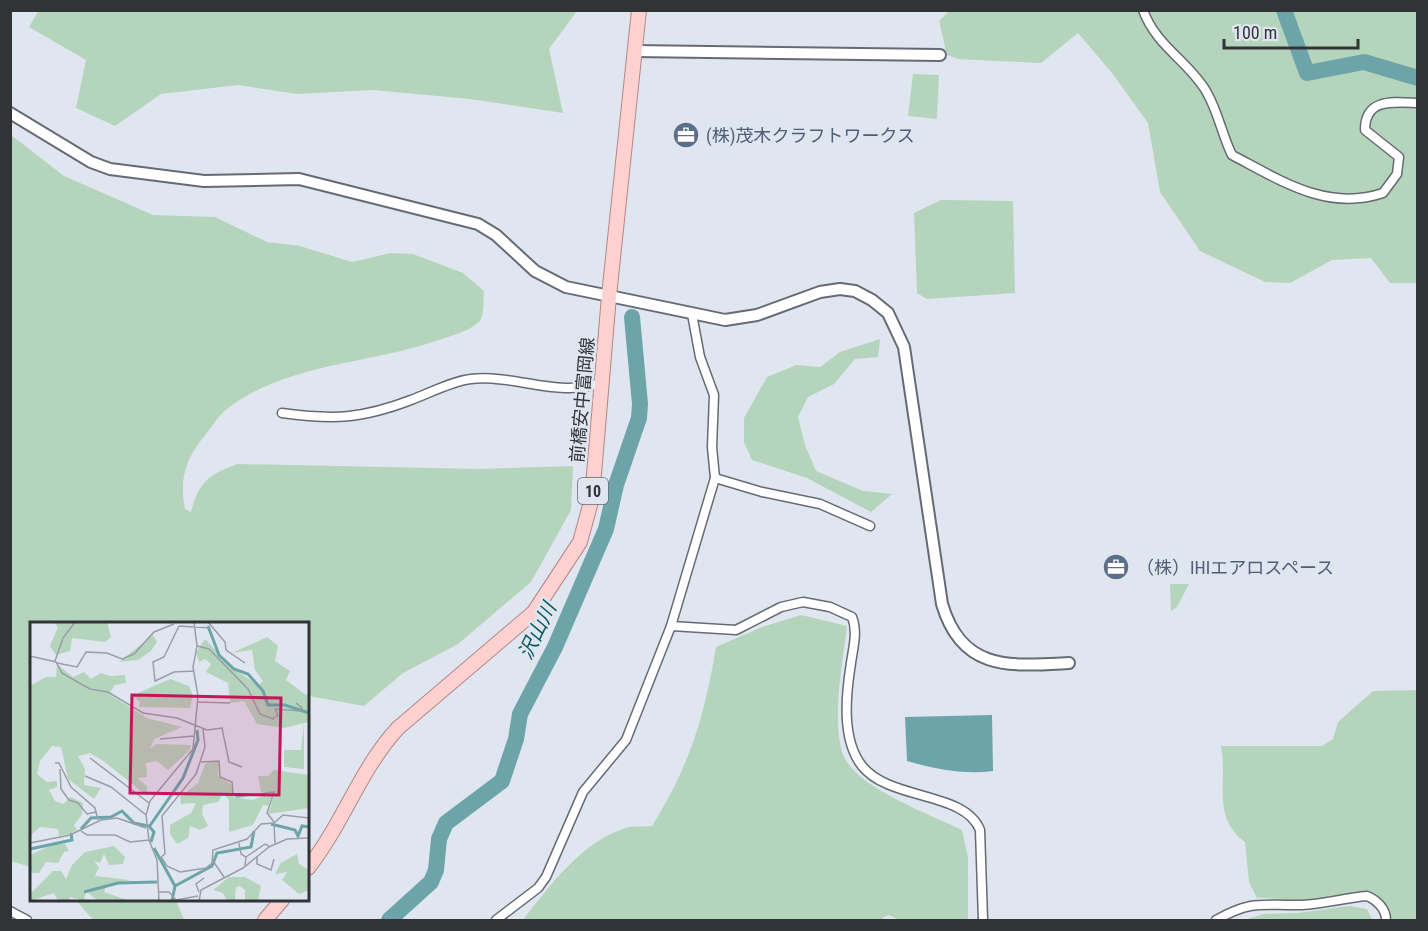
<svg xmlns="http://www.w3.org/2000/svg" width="1428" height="931" font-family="'Roboto Condensed','Noto Sans JP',sans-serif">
  <rect width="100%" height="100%" fill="#e0e6f0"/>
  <g fill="#b5d4bc">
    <path d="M39 10H577V11L549 49 563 113 470 99 372 90 297 94 238 85 161 94 115 126 76 108 86 60 29 27Z"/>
    <path d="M950 10 1417 11V283H1390L1371 258 1332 260 1290 283 1265 282 1200 251 1160 192 1148 123 1112 73 1078 33 1041 63 958 59 947 55 939 21Z"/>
    <path d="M913 74 939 75 937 119 908 116Z"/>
    <path d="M11 135 64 176 153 215 215 217 267 242 300 246 352 262 391 253 413 254 463 273 484 291C483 299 485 316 479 322 468 332 447 337 433 342 366 364 285 364 227 409 219 415 212 426 206 434 186 458 179 477 185 509L191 512C199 483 207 475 237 464L480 469 573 466 571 510 531 582 458 644 403 673 364 706 309 696 308 624H32L31 867 10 861Z"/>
    <path d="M941 200 1013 201 1015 293 927 299 917 293 914 213Z"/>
    <path d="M880 339 878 357 855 359 834 384 808 397 798 417 805 445 816 471 863 491 892 494 871 512 807 478 752 460 744 442V418L767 377 796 365 820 367 840 352Z"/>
    <path d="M1170 584H1189L1177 607 1171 611Z"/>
    <path d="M801 615 847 626C843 660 830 729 845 759 861 789 931 815 962 830L968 858V920H900L888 915 880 920H523C550 885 584 839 629 827 637 826 645 827 652 826 690 765 704 718 716 647L762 627Z"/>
    <path d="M1417 690V920H1390C1387 874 1327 903 1299 901 1285 901 1272 897 1257 898L1249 882 1245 842C1211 817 1228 782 1221 746H1322L1333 739 1338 722 1373 691Z"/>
    <path d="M76 900H176L184 920H93Z"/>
    <path d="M1349 906 1367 909 1372 920H1244L1263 914 1298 913Z"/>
  </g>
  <path fill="#6da4a9" d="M992 715 993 771C965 775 934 769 907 761L905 717Z"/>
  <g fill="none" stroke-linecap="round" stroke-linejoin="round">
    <g stroke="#6da4a9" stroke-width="16">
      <path d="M1284 10 1307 73 1364 62 1418 78"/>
      <path d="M389 920 431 882 436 870 439 839 446 823 502 781 516 739 520 714 555 647 606 529 616 485 639 418 640 404 632 317"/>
    </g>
    <defs>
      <g id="minor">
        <path d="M1143 10C1156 46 1188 61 1206 91 1218 111 1222 135 1232 155 1280 180 1327 212 1383 193L1397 174 1399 157 1365 130C1365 98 1393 102 1418 103"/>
        <path d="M282 413C334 420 361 419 411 400 430 393 452 381 471 379 516 374 560 399 602 382"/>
        <path d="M715 478 762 492 820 504 870 526"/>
        <path d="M671 626 736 630 781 607 803 602 830 607 852 617C858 632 853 648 851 663 846 694 841 739 862 766 890 801 965 791 980 830L983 920"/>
        <path d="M10 911 27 920"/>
        <path d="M496 920 538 888 546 877 583 792 626 740 671 626 715 478 712 447 714 395 700 357 692 314"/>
        <path d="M1216 920C1254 899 1262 906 1302 905 1323 904 1345 898 1367 896 1377 900 1386 909 1386 920"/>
      </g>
      <g id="tertiary">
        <path d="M634 51 940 55"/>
        <path d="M10 113 91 162 110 169 204 181 299 179 478 224 496 235 535 271 566 287 725 320 757 315 820 292 840 289 855 291 872 300 888 313 904 347 942 604C962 672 1011 666 1069 663"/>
      </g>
      <g id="primary">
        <path d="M308 868C343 824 360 769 398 728L534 612 580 542 592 498 609 296 639 10"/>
        <path d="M265 920 282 900"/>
      </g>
    </defs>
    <use href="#minor" stroke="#656a74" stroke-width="11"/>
    <use href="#tertiary" stroke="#656a74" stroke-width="14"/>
    <use href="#primary" stroke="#b48686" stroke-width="16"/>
    <use href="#minor" stroke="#fff" stroke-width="8"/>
    <use href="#tertiary" stroke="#fff" stroke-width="10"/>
    <use href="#primary" stroke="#fcd1d0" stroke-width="14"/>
  </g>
  <defs>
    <symbol id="office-disc" viewBox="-11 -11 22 22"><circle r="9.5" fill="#5c6f8a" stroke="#e0e6f0"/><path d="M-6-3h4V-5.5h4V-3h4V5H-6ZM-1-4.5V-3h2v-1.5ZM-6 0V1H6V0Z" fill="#fff"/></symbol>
  </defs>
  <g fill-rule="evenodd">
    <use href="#office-disc" x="671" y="120" width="30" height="30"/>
    <use href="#office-disc" x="1101" y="552" width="30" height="30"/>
  </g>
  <g text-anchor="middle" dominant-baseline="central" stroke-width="5" stroke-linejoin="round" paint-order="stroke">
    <rect fill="#e0e6f0" stroke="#66696e" stroke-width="1.5" x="578" y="478" width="30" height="26" rx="4.5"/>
    <g font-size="16" font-weight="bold" fill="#313337">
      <text x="593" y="491">10</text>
    </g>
    <g font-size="18" fill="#4e5e75" stroke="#e0e6f0" text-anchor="start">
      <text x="706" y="135">(株)茂木クラフトワークス</text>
      <text x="1136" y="567">（株）IHIエアロスペース</text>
    </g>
    <g font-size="18" fill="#313337" stroke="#e0e6f0">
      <text transform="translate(582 400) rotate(-85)">前橋安中富岡線</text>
    </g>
    <g font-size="20" font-style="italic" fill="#075a60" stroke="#e0e6f0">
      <text transform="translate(537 631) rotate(-64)">沢山川</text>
    </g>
  </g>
  <g transform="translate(30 622)">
    <rect width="279" height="279" fill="#e0e6f0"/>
    <path d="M23 0H77L81 15 75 20 42 16 40 29 26 33 20 24 28 5ZM123 13 127 20 121 29 108 38 89 40ZM237 15 248 24 245 39 260 49 256 58 276 73 279 70V100L254 106 227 102 214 79 200 81 198 61 176 50 181 42 175 37 169 40 166 31 175 17 203 47 229 63 233 59 225 48 222 28 202 31ZM27 42 43 55 54 50 61 57 71 51 80 54 95 53 96 61 85 63 79 72 117 96 152 105 124 117 120 127 126 122 161 123 160 128 138 148 127 139 116 141 117 155 107 156 117 164 116 173 72 138 60 131 48 134 55 147 54 163 71 166 64 177 38 157 31 125 22 124 10 139 7 152 17 160 27 159V165L19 168 25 179 33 182 41 175 53 181 52 193 44 203 47 208 39 212 29 214 28 207 10 205 0 214V64L16 55H26ZM140 57 159 64 163 74 160 86 109 85 110 80 105 76 108 71ZM274 101V147L254 145V128H271ZM180 140H189L188 154 201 162 203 175 222 178 243 171 238 184 233 183 223 203 199 210V178L193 171 188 180 173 183 172 192 178 204 170 208 160 204 158 216 147 222 140 212V203L161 191 166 181 151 182 150 175 168 161 175 142ZM244 148 279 153V186L238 192 245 171 231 170 228 154H238ZM24 222H35L39 229 34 230 28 241 16 240 9 251H0V233ZM84 224 95 235 93 242 79 243 74 232 70 241 64 239 69 245 65 254 100 258 76 265 74 270 100 279H68L56 269 54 279 40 275 39 279H28L24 271 0 279V272L23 249H31L36 257 42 243 55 230ZM267 232 269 242 279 248V268L269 272 252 258 257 250 245 252 251 241ZM199 255H215L231 264 228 279H215V268L210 264 206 265 205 278 197 279 193 271 183 268Z" fill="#b5d4bc"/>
    <path fill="none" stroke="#6da4a9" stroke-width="3" d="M178 4 189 33 204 47 218 52 233 69 238 83H255L279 91M241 202 265 208 268 214 272 204 279 205M119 205 153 156 168 118 167 108M51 207 61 196 81 195 92 189 104 201 119 204 124 210 121 220M124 226 145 264 142 279M0 227 42 218 41 211M145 264 182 244 187 231 221 225 224 209M54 270 88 261 127 260"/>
    <path fill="none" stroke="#9a9ea6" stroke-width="1.5" d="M178 0 195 20 196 28 215 41M149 4 134 35 123 40 125 59 144 50 164 49M149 4 180 6M167 24 179 27 218 67 230 92 243 97 248 93 245 87 270 89 272 86 266 81M0 34 26 40 32 51 44 58 60 67 78 70 113 91 147 96 177 108 192 106 199 140 212 145M25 39 33 16 45 0M27 41 47 45 56 30 77 31 92 37 104 32 124 10 144 2M168 80 200 81M130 117 164 114M60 136 119 181M171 140 189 139 190 155 202 160 203 172 207 175 244 170 237 191 244 200M25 141H29L41 165 65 186 68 198M30 147 31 167 39 178 48 181 57 192 66 190M55 154 81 165 116 193M244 201 245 222M51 209 57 213H85L100 220 119 218M0 221 40 213 71 198 87 196 116 206M209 221 211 232 216 235 215 244M227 234V242L241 248 244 237M131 235 137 244 150 250 176 246 182 241 183 228 217 217 231 202 244 201 253 193 279 196M131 235 135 232 132 194 166 152 175 125 173 107M216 235 235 222 239 224M183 239 194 255M129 270H139L146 278 168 274M169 270 166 262 174 256M129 279 127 238 119 218 116 193 120 179 163 127 168 74 163 45 167 24 164 0M169 279 171 268 213 246 239 225 257 217 279 216"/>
    <path fill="#c2185b" fill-opacity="0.15" stroke="#c2185b" stroke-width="3" d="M102 73 251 76 249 173 100 171Z"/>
    <rect width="279" height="279" fill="none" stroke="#313337" stroke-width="3"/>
  </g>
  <rect width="1428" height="931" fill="none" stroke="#313337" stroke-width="24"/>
  <path d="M1224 39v9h134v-9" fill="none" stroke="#313337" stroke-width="3"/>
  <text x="1233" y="39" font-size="18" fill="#313337" stroke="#e0e6f0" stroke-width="4.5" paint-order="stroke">100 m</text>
</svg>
